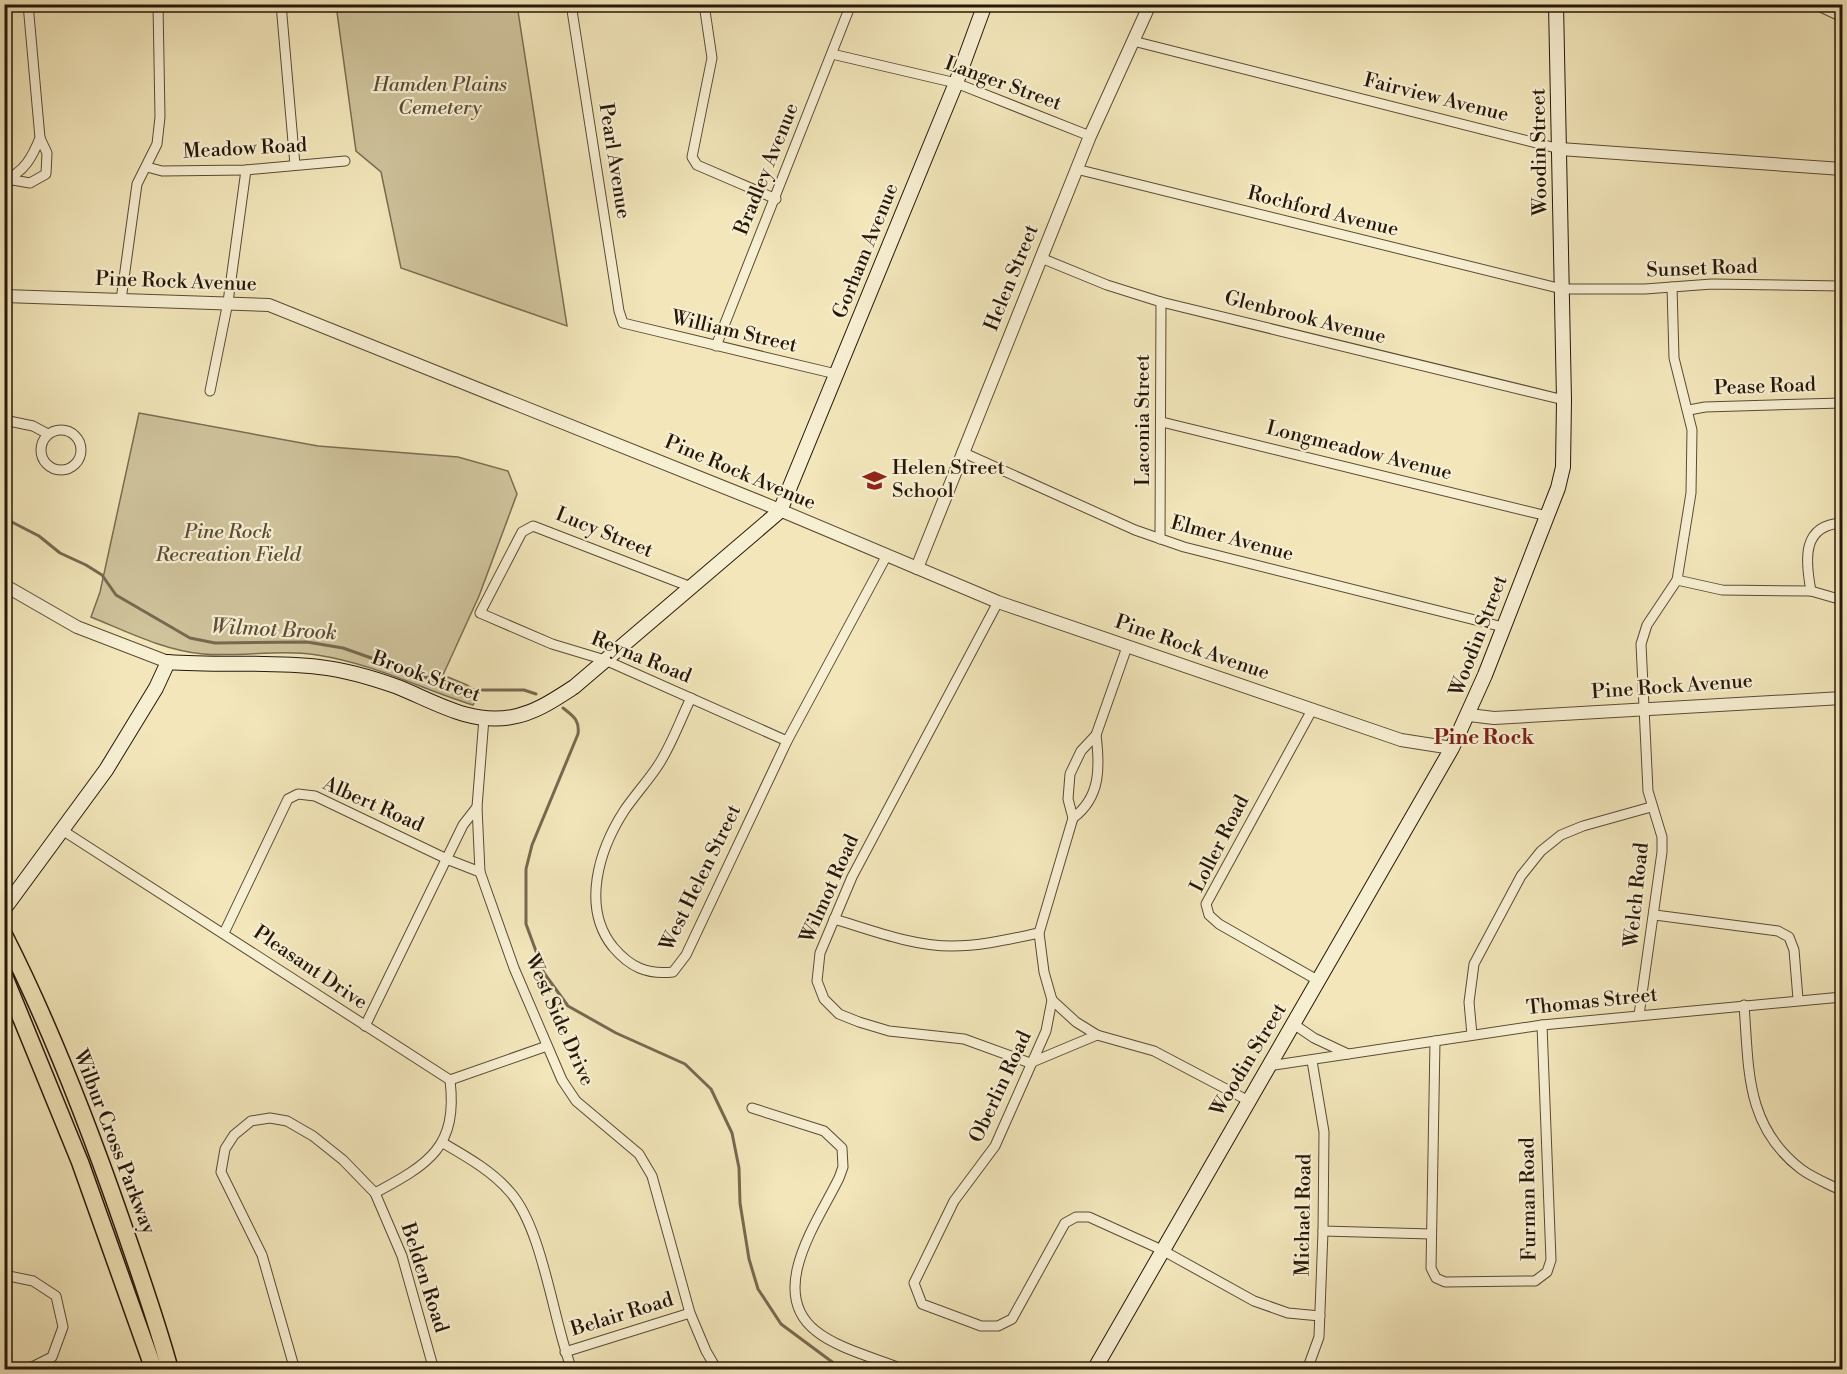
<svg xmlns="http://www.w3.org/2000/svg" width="1847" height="1374" font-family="'Libre Bodoni',serif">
  <rect width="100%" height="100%" fill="#f2e6ba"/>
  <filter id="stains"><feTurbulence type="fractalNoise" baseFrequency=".00333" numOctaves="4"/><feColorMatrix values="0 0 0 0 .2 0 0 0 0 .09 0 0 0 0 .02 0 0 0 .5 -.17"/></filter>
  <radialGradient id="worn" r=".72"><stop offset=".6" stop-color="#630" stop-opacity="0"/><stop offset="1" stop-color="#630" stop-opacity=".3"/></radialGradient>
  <g fill="#cfc39c" stroke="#7a6d52" stroke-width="1.5">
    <path d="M336 5H517L567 326 401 268 381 172 356 151Z"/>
    <path d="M139 413 318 446 458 457 508 471 517 494 479 596 443 675 467 685 479 694 473 705C419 688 375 664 317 655 280 649 241 657 203 654 163 650 128 632 91 617L100 592Z"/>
  </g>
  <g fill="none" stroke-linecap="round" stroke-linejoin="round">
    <g stroke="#77694f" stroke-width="3">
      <path d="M4 518 39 536 60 553 86 565 102 575 116 595 190 638 215 643 307 642 343 648 462 690H524L536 694"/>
      <path d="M563 708C573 716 580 720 578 734L532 845 526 869V924L544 973 568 1006 616 1033 685 1064 711 1089 732 1133 739 1168 740 1203 749 1259 758 1289 781 1324 843 1370"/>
    </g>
    <defs>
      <g id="minor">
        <path d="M281 4 295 165"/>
        <path d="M571 4 619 311 623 323 836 374"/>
        <path d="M704 4 712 58 692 157 697 165 776 199"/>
        <path d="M1814 4 1842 17"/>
        <path d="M1133 41 1560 149"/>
        <path d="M832 54 956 83 1090 136"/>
        <path d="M147 167 162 171 246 170 345 161"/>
        <path d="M1076 169 1562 289H1645L1712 284 1842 286"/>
        <path d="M4 179C24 174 33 155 40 138L28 4"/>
        <path d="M7 179 30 183 46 174 47 153 40 138"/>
        <path d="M1041 258 1107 285 1161 302 1564 400"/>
        <path d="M121 300 137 184 157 144 160 117 158 4"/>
        <path d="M716 346 851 4"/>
        <path d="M210 391 228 302 246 170"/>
        <path d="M1689 410 1705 407 1842 403"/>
        <path d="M4 420 33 426 48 434"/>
        <path d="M1162 422 1547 516"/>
        <circle cx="61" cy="450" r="20"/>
        <path d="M962 452 1135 530 1184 547 1503 627"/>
        <path d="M1160 539 1161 302"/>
        <path d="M1677 580 1722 590 1811 591 1842 600"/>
        <path d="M691 587 533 526 522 532 480 613 552 644 605 660 787 741"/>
        <path d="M1811 591C1805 559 1802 525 1842 523"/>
        <path d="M998 602 852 877 820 953 817 981 824 999 839 1014 859 1022 889 1031 964 1039 1030 1063 1097 1035"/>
        <path d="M1127 647 1096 735 1081 751 1070 774 1068 799 1073 818 1039 933 1044 972 1052 1000 1046 1031 995 1146 954 1201 914 1283 922 1304 981 1326H998L1012 1319 1065 1223 1076 1217H1089L1162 1250 1254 1301 1288 1313 1320 1316"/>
        <path d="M691 698C680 720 671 747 657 767 647 782 634 796 624 811 599 850 581 907 613 947 630 967 647 975 673 972L686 955 787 741 887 555"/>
        <path d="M1312 710 1206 904 1209 915 1219 924 1319 981"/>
        <path d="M484 718 477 807 480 872 514 968 562 1080 576 1101 639 1154 652 1176 690 1313 706 1351 717 1370"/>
        <path d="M1073 818C1101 797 1100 767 1096 735"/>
        <path d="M62 830 450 1080 547 1046"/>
        <path d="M1655 915 1778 931 1789 937 1794 950 1798 999"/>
        <path d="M834 919C871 930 912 946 952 946 982 946 1010 939 1039 933"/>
        <path d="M224 933 288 799 298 794 315 796 449 860 480 872"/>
        <path d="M1052 1000 1076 1022 1097 1035 1154 1051 1247 1100"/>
        <path d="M1744 1005C1749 1069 1745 1126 1801 1169 1813 1178 1829 1184 1842 1191"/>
        <path d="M1639 1015 1662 852V837L1648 791 1641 644 1647 625 1677 580 1691 493 1692 430 1674 358 1672 287"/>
        <path d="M1292 1023 1314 1038 1348 1054"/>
        <path d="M365 1026 463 825 477 807"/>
        <path d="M1472 1035 1469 1002 1474 964 1521 876 1541 851 1561 835 1583 826 1651 807"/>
        <path d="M1435 1041 1431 1268 1436 1278 1445 1282 1535 1281 1547 1272 1551 1260 1542 1025"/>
        <path d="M1268 1066 1542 1025 1842 997"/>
        <path d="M752 1108 824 1131 842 1148 843 1167 839 1178C818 1221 766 1292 816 1331 838 1349 879 1359 905 1370"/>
        <path d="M443 1143C467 1157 492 1171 510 1192 543 1229 553 1321 572 1370"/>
        <path d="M375 1193C429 1164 458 1147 450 1080"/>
        <path d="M1323 1231 1431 1234"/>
        <path d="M4 1275 33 1281 56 1296 63 1327 52 1357 34 1366 19 1370"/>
        <path d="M565 1352 690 1313"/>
        <path d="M4 1368 13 1370"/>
        <path d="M295 1370 262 1255 221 1172 225 1149 234 1135 251 1121 270 1118 287 1121 313 1136 343 1160 375 1193 402 1256 434 1370"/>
        <path d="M1307 1370 1319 1337 1323 1231 1324 1132 1312 1061"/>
      </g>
      <g id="tertiary">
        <path d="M1560 149 1842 169"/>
        <path d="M4 296 269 305 763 503 998 602 1401 740 1452 748"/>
        <path d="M917 568 1090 136 1150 4"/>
        <path d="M4 585 77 627 168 662"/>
        <path d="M1469 715 1494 718 1842 698"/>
      </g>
      <g id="secondary">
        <path d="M4 909 106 770 156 688 168 662C218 666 269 661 319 667 346 670 373 678 398 687 435 702 471 725 512 717 535 713 554 700 574 687L780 511 956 83 985 4"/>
        <path d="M1094 1370 1452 748 1485 675 1558 488 1563 467 1564 400 1556 4"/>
      </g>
      <g id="motorway">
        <path d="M4 935C51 1027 88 1124 122 1222 139 1271 156 1319 170 1370"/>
        <path d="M4 976 80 1162 154 1370"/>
      </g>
    </defs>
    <use href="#minor" stroke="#594b35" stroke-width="11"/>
    <use href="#tertiary" stroke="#594b35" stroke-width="14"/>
    <use href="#secondary" stroke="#261709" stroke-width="16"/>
    <use href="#motorway" stroke="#261709" stroke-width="19"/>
    <use href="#minor" stroke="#f7efd2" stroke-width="9"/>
    <use href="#tertiary" stroke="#f7efd2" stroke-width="12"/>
    <use href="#secondary" stroke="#f7efd2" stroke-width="14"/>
    <use href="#motorway" stroke="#f2e6ba" stroke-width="16"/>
  </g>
  <defs>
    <symbol id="school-bare" viewBox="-9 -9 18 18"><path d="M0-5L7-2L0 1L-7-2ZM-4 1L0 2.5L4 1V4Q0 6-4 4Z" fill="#8f2418" stroke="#f7efd2" stroke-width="2.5" paint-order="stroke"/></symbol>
  </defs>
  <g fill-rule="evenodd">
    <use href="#school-bare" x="858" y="464" width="33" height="33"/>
  </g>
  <g text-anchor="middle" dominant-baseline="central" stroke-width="4.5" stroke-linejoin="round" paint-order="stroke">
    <g font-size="20" fill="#261709" stroke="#f7efd2">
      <text transform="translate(1003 84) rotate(20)">Langer Street</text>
      <text transform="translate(1436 98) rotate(14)">Fairview Avenue</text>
      <text transform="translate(245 149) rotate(-3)">Meadow Road</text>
      <text transform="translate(1540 152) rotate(-91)">Woodin Street</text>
      <text transform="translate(614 161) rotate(81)">Pearl Avenue</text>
      <text transform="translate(767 169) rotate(-68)">Bradley Avenue</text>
      <text transform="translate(1323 212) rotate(14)">Rochford Avenue</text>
      <text transform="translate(866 251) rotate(-68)">Gorham Avenue</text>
      <text transform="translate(1702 269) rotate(-2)">Sunset Road</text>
      <text transform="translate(1012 278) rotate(-68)">Helen Street</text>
      <text transform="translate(176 282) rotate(2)">Pine Rock Avenue</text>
      <text transform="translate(1305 318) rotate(14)">Glenbrook Avenue</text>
      <text transform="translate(734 332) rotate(13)">William Street</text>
      <text transform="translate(1765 387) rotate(-2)">Pease Road</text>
      <text transform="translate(1143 420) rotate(-90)">Laconia Street</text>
      <text transform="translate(1359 451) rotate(14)">Longmeadow Avenue</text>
      <text transform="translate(740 473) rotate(23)">Pine Rock Avenue</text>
      <text transform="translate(604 533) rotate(22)">Lucy Street</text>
      <text transform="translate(1232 539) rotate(15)">Elmer Avenue</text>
      <text transform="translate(1479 636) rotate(-69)">Woodin Street</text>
      <text transform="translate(1192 648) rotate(19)">Pine Rock Avenue</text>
      <text transform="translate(641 658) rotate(22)">Reyna Road</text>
      <text transform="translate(426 677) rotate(20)">Brook Street</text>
      <text transform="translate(1672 687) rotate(-4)">Pine Rock Avenue</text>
      <text transform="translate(373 805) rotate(24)">Albert Road</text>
      <text transform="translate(1220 844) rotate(-63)">Loller Road</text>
      <text transform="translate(701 878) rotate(-64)">West Helen Street</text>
      <text transform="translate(830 889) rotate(-66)">Wilmot Road</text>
      <text transform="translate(1637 895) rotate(-84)">Welch Road</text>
      <text transform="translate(310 968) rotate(34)">Pleasant Drive</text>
      <text transform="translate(1592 1002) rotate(-6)">Thomas Street</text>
      <text transform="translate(559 1020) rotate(66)">West Side Drive</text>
      <text transform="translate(1249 1060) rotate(-59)">Woodin Street</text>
      <text transform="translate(1001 1087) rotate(-65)">Oberlin Road</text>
      <text transform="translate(114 1142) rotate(69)">Wilbur Cross Parkway</text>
      <text transform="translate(1529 1199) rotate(-91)">Furman Road</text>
      <text transform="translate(1304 1215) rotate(-89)">Michael Road</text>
      <text transform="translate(424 1278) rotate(72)">Belden Road</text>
      <text transform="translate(622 1315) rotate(-17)">Belair Road</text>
    </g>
    <g font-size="20" font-style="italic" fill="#594b35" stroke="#f7efd2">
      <text x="440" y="85">Hamden Plains<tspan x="440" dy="23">Cemetery</tspan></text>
      <text x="228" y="532">Pine Rock<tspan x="228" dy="23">Recreation Field</tspan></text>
    </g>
    <g font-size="20" fill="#261709" stroke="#f7efd2" text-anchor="start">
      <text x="892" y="468">Helen Street<tspan x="892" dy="23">School</tspan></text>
    </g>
    <g font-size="21" font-style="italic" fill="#5c4e38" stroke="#f7efd2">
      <text transform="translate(274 630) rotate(3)">Wilmot Brook</text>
    </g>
    <g font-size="21" font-weight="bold" fill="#7a1f14" stroke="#f7efd2">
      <text x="1484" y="738">Pine Rock</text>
    </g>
  </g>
  <rect width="1847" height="1374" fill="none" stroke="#f2e6ba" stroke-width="24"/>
  <rect x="6" y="6" width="1835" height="1362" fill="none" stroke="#261709" stroke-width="3"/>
  <rect x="12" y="12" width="1823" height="1350" fill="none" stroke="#261709" stroke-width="1.5"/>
  <rect width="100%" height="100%" filter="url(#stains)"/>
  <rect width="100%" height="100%" fill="url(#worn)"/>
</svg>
